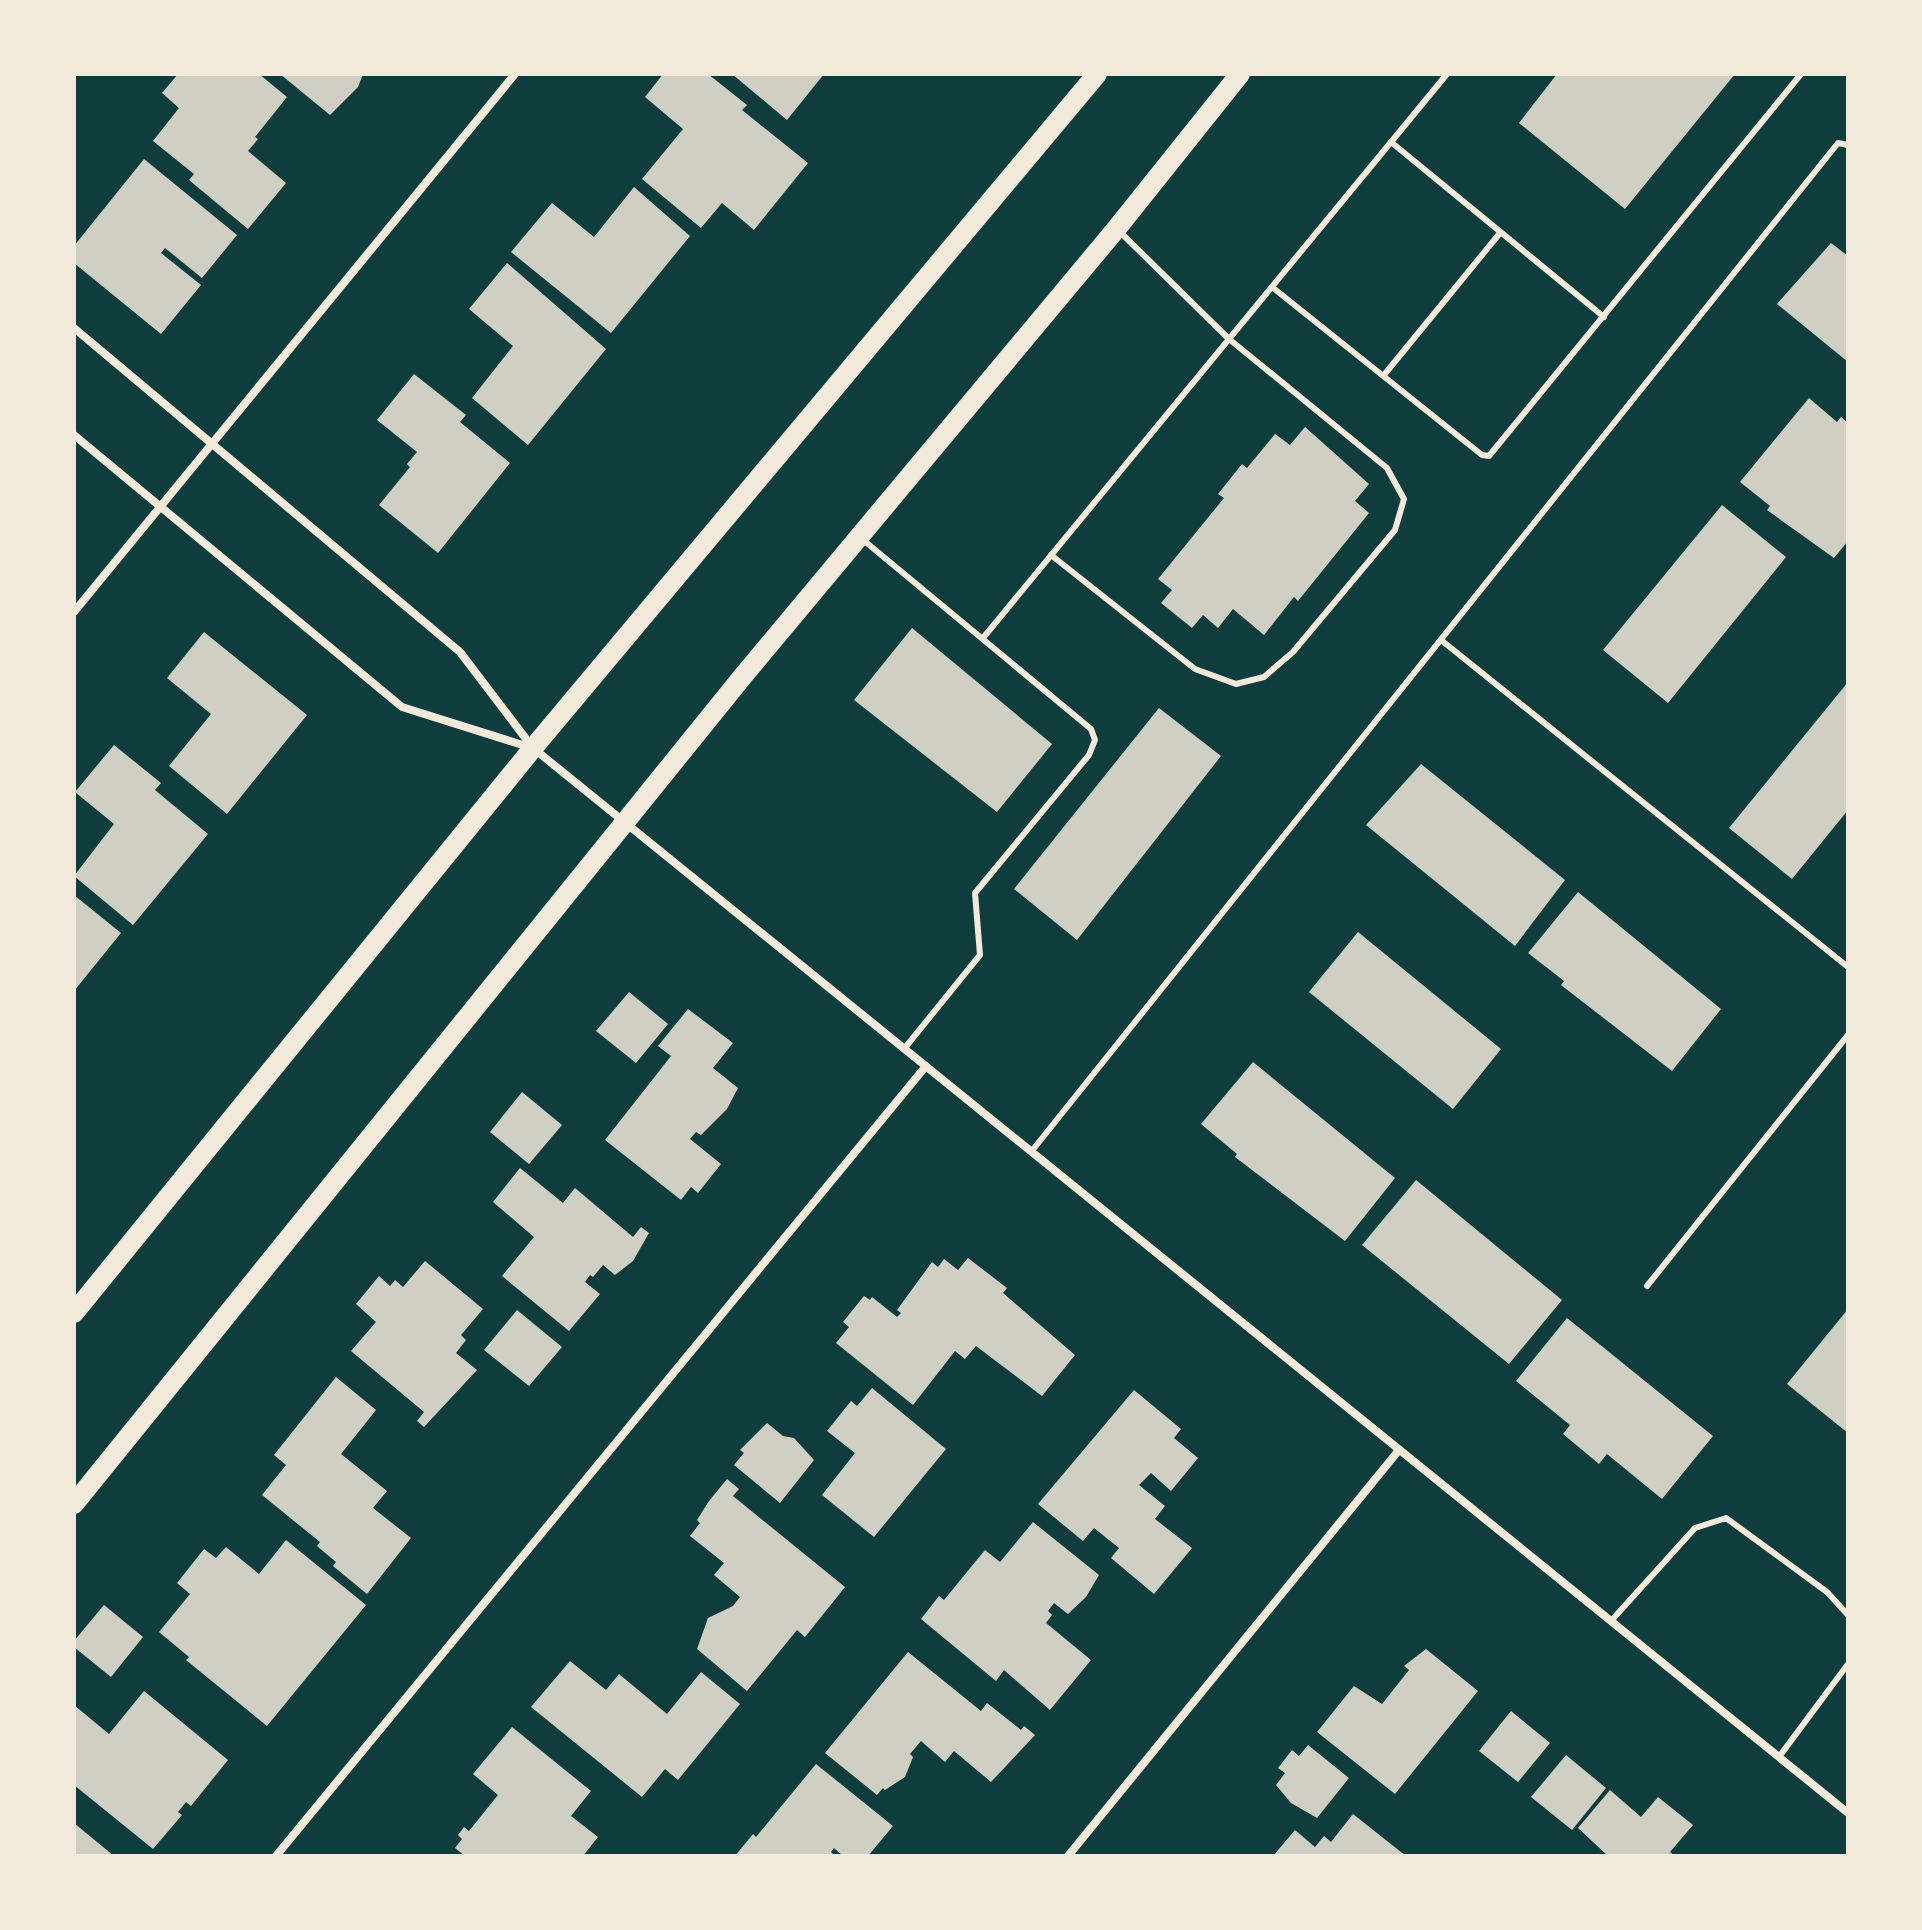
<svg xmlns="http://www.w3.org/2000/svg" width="1922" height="1930" font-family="Commissioner,sans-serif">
  <rect width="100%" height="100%" fill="#0f3d3e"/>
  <g fill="#cfcfc3">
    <path d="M178 74H259L287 97 255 137 258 139 248 151 286 183 248 229 189 180 194 174 153 141 179 108 162 93Z"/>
    <path d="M280 74H363L358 87 330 115Z"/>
    <path d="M663 74H708L747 105 742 110 808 163 754 230 722 203 701 228 642 179 683 129 645 97Z"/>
    <path d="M732 74H824L787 120Z"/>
    <path d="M1557 74H1735L1625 209 1519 123Z"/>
    <path d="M144 159 237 235 202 278 165 248 161 253 201 285 161 334 74 263V246Z"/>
    <path d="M634 187 690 236 611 333 511 252 552 203 594 237Z"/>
    <path d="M1831 243 1848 256V362L1777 304Z"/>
    <path d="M507 263 606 349 528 445 472 398 513 346 469 309Z"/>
    <path d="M414 374 466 415 460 422 510 463 438 553 379 505 410 467 407 464 417 452 377 420Z"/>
    <path d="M1809 398 1837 422 1841 417 1848 423V541L1834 558 1767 510 1770 506 1740 482Z"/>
    <path d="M1305 427 1369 484 1355 501 1369 513 1298 601 1294 597 1264 635 1233 609 1218 628 1203 615 1192 628 1161 603 1172 590 1158 579 1224 498 1218 494 1242 464 1247 468 1275 434 1290 445Z"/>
    <path d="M1722 505 1786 557 1668 703 1603 650Z"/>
    <path d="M912 628 1052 744 997 812 854 700Z"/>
    <path d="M204 632 307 715 227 814 169 766 211 714 167 678Z"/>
    <path d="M1848 682V810L1792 879 1729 828Z"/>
    <path d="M1159 708 1221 756 1077 940 1014 889Z"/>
    <path d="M114 745 161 783 155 790 208 834 133 925 74 876 114 824 75 792Z"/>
    <path d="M1421 764 1565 880 1515 946 1366 825Z"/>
    <path d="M1578 892 1721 1009 1672 1071 1561 985 1564 981 1528 953Z"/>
    <path d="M74 895 121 933 74 991Z"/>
    <path d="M1358 932 1501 1049 1453 1109 1309 992Z"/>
    <path d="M629 992 668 1024 636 1063 596 1031Z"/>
    <path d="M688 1009 733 1043 713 1068 738 1088 727 1109 701 1135 696 1132 690 1139 721 1164 698 1193 691 1187 681 1200 605 1140 671 1056 658 1046Z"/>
    <path d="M1253 1062 1395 1178 1345 1241 1235 1157 1237 1154 1201 1124Z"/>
    <path d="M522 1092 562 1125 529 1164 490 1132Z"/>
    <path d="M520 1168 563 1203 575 1188 633 1237 641 1227 649 1233 633 1261 615 1275 603 1265 593 1277 590 1275 585 1282 600 1294 569 1331 502 1276 534 1237 493 1202Z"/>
    <path d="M1416 1180 1562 1300 1509 1364 1362 1245Z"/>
    <path d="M968 1258 1007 1288 1003 1293 1075 1355 1042 1396 976 1346 965 1359 955 1351 913 1405 836 1343 849 1327 843 1322 864 1296 870 1300 872 1297 897 1317 901 1313 897 1310 932 1262 938 1267 944 1259 958 1270Z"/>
    <path d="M425 1261 483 1309 461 1335 466 1340 456 1353 477 1370 424 1427 417 1421 424 1412 351 1351 376 1322 356 1304 379 1276 390 1286 395 1280 403 1287Z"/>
    <path d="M1848 1309V1433L1787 1384Z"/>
    <path d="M517 1310 562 1347 529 1386 484 1350Z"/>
    <path d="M1567 1318 1713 1436 1662 1499 1607 1454 1599 1464 1563 1434 1570 1425 1516 1381Z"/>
    <path d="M336 1377 376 1410 341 1454 387 1491 373 1508 411 1538 367 1594 333 1566 336 1562 317 1546 320 1542 262 1495 286 1465 274 1455Z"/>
    <path d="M872 1388 946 1449 874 1537 822 1495 855 1453 827 1431 851 1401 857 1406Z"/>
    <path d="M1134 1390 1181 1429 1174 1438 1198 1458 1171 1491 1151 1473 1139 1485 1165 1506 1155 1519 1192 1548 1154 1594 1111 1558 1119 1548 1094 1528 1083 1541 1038 1504Z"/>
    <path d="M767 1423 783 1436 794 1438 814 1460 780 1503 734 1465 744 1453 740 1450Z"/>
    <path d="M727 1479 739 1489 733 1496 845 1587 805 1637 797 1630 747 1691 697 1649 708 1618 733 1606 740 1597 714 1575 724 1563 690 1536 700 1523 697 1520 709 1501Z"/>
    <path d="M1033 1522 1099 1575 1086 1597 1068 1614 1054 1603 1048 1611 1052 1615 1046 1623 1091 1660 1050 1710 1004 1670 996 1681 921 1619 939 1596 944 1600 985 1550 1000 1562Z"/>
    <path d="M286 1540 366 1605 267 1726 186 1660 189 1657 159 1632 190 1594 177 1583 204 1549 216 1558 226 1547 259 1574Z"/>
    <path d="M104 1605 143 1637 111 1677 74 1647V1641Z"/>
    <path d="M1426 1649 1478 1691 1395 1794 1317 1732 1354 1686 1382 1704 1409 1670 1404 1666Z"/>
    <path d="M908 1652 981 1711 987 1703 1021 1730 1024 1726 1035 1735 991 1782 954 1751 945 1762 921 1741 910 1754 913 1757 905 1777 885 1790 883 1788 877 1795 825 1753Z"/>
    <path d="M570 1661 606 1690 619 1674 667 1714 701 1672 740 1704 678 1780 665 1769 642 1797 531 1707Z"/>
    <path d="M144 1691 228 1760 191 1806 186 1802 178 1812 182 1815 153 1849 74 1785V1705L109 1734Z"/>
    <path d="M1511 1711 1550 1743 1518 1782 1479 1751Z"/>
    <path d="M512 1727 591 1791 571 1816 598 1837 583 1856H465L455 1848 462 1839 458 1835 464 1827 469 1831 498 1795 473 1774Z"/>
    <path d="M1308 1745 1349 1778 1317 1818 1291 1803 1276 1785 1285 1773 1278 1768 1292 1750 1299 1756Z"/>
    <path d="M1566 1755 1606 1788 1572 1830 1531 1797Z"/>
    <path d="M816 1764 893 1826 868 1856H843L834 1848 831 1852 835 1856H735L753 1834 756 1837Z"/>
    <path d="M1610 1790 1641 1817 1658 1797 1693 1825 1670 1852 1675 1856H1608L1578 1828Z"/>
    <path d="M1353 1814 1406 1856H1273L1295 1830 1315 1847 1324 1836 1331 1842Z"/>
    <path d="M74 1823 114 1856H74Z"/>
  </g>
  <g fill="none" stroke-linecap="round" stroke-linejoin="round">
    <g stroke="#f1e9da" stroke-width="6">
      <path d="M1391 142 1604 317"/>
      <path d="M1272 287 1482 455 1489 456 1801 74"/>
      <path d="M1384 375 1500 233"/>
      <path d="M862 539 1091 729 1095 740 1089 755 975 893 980 955 904 1049"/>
      <path d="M1051 555 1195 669 1236 684 1264 677 1293 652 1395 530 1404 499 1387 468 1229 339 1118 230"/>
      <path d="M983 638 1447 74"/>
      <path d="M1441 640 1848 967"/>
      <path d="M1031 1152 1838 143 1848 145"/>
      <path d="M1647 1286 1848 1035"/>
      <path d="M1611 1621 1695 1528 1726 1518 1827 1592 1848 1615"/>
      <path d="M1779 1757 1848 1664"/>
    </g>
    <g stroke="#f1e9da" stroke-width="8">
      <path d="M74 328 460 652 533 748 1848 1813"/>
      <path d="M74 435 402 707 529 747"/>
      <path d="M74 612 515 74"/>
      <path d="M276 1856 926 1066"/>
      <path d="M1068 1856 1399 1450"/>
    </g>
    <g stroke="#f1e9da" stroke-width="20">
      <path d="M74 1313 533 748 1097 74"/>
      <path d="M74 1504 743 676 1117 228 1240 74"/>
    </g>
  </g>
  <rect width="1922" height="1930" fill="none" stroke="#f1e9da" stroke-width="152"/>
</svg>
